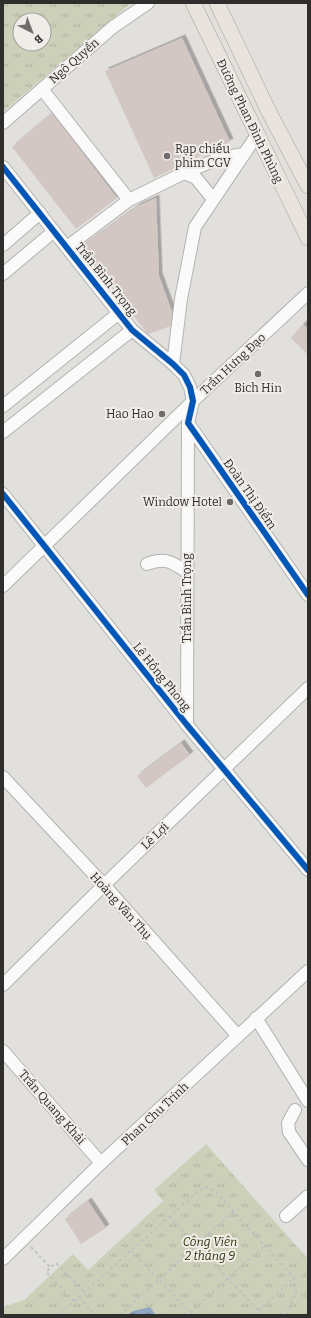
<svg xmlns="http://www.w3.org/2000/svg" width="311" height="1318" font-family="Bitter,serif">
  <defs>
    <pattern id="grass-tufts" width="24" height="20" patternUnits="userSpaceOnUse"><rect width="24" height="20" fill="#ccd0b8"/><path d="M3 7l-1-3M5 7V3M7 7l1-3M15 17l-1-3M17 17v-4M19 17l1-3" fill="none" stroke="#b0b39e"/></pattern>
    <pattern id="water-waves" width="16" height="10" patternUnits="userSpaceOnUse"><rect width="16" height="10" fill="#8fa7c3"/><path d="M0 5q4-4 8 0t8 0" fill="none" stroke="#75889f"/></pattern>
    <filter id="shadow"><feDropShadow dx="3.5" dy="-3.5" stdDeviation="0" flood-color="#0004"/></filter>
  </defs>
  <rect width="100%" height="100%" fill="#e2e0dd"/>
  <g fill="url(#grass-tufts)" fill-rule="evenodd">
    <path d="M3 3H131L3 112ZM20 20H44V44H20Z"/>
    <path d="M206 1144 308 1259V1315H3V1307L24 1300 73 1254 88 1270 163 1201 154 1190Z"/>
  </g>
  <path fill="url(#water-waves)" d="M150 1307 156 1315H128L133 1311Z"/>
  <g fill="#d3c7c4" filter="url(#shadow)">
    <path d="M182 38 230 142 154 178 105 71Z"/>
    <path d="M52 113 117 198 76 229 12 147Z"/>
    <path d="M156 198 159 276 172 312 171 326 148 334 80 248 138 206Z"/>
    <path d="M303 324 308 329V355L291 338Z"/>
    <path d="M181 743 190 755 146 788 137 776Z"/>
    <path d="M88 1201 106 1228 81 1244 65 1219Z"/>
  </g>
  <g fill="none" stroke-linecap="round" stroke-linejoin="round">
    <defs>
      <g id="minor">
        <path d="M42 89 129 200"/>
        <path d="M3 123 113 27 148 3"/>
        <path d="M3 167 132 330 173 364 184 375 190 387 193 401 188 423 308 595"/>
        <path d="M184 173 196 178 213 199"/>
        <path d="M3 245 40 213"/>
        <path d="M67 247 129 200 184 173 220 158 244 154"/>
        <path d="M3 274 54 231"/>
        <path d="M173 364 181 299 195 227 257 135"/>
        <path d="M3 406 119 313"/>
        <path d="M3 432 132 330"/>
        <path d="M3 494 187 725 308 870"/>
        <path d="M147 564C165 557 172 562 187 572"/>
        <path d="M3 586 193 401 308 293"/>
        <path d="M187 725 188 423"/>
        <path d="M3 777 104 885 238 1036"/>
        <path d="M3 985 104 885 308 688"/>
        <path d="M256 1018 308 1101"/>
        <path d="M3 1051 101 1163"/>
        <path d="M295 1110 288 1123 289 1132 308 1160"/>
        <path d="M286 1216 308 1196"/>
        <path d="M3 1259 101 1163 308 971"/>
      </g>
      <g id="major">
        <path d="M193 3 308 238"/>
        <path d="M217 3 269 112 308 186"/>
      </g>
    </defs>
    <use href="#minor" stroke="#b3b2b0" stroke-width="14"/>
    <use href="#major" stroke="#a9a096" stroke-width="16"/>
    <g stroke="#c2c1c1" stroke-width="2" stroke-dasharray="3 3" stroke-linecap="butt">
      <path d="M169 1216 259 1311"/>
      <path d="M31 1247 51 1268"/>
      <path d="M131 1251 193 1315"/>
      <path d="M79 1297 95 1315"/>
      <path d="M74 1301 46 1272 56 1263 84 1292"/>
      <path d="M190 1313 264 1246"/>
      <path d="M55 1315 61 1313 198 1191 206 1187 215 1191 294 1278"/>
      <path d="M120 1315 233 1212"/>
      <path d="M254 1315 294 1278 296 1291 286 1315"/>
    </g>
    <use href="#minor" stroke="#fbfafa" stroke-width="12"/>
    <use href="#major" stroke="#e9e3dd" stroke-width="15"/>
    <defs>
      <g id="cycleway">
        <path d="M3 167 132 330 173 364 184 375 190 387 193 401 188 423 308 595"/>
        <path d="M3 494 187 725 308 870"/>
      </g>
    </defs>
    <use href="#cycleway" stroke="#f0ede9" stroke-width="8"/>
    <use href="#cycleway" stroke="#0057b8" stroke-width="6"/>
  </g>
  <g fill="#6e6c6b" stroke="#f0ede9" stroke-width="1.5">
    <circle cx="167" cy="156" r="4"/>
    <circle cx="258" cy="374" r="4"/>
    <circle cx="162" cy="414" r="4"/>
    <circle cx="230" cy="502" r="4"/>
  </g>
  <g text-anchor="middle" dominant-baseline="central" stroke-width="4" stroke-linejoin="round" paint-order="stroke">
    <g font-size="12" fill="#2f2e2d" stroke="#f0ede9">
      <text transform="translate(74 61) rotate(-41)">Ngô Quyền</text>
      <text transform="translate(250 121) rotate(64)">Đường Phan Đình Phùng</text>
      <text transform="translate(106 279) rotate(51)">Trần Bình Trọng</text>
      <text transform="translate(233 364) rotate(-43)">Trần Hưng Đạo</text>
      <text transform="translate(250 494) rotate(55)">Đoàn Thị Điểm</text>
      <text transform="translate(187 598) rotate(-90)">Trần Bình Trọng</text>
      <text transform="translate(162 677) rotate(51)">Lê Hồng Phong</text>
      <text transform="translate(155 836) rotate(-44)">Lê Lợi</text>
      <text transform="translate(121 906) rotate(48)">Hoàng Văn Thụ</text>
      <text transform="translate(52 1107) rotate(49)">Trần Quang Khải</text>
      <text transform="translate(155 1114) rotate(-43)">Phan Chu Trinh</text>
    </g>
    <g font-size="12" fill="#2f2e2d" stroke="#f0ede9" text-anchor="end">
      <text x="175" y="149" text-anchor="start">Rạp chiếu<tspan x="175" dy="14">phim CGV</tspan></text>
      <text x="258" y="388" text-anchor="middle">Bich Hin</text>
      <text x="154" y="414">Hao Hao</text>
      <text x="222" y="502">Window Hotel</text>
    </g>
    <g font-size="12" font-style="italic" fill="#2e3408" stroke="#f0ede9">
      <text x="210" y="1242">Công Viên<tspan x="210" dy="14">2 tháng 9</tspan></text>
    </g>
  </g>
  <rect width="311" height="1318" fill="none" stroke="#2f2e2d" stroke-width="8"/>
  <g transform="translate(32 32) rotate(138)"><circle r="19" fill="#f0ede9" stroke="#a3a19e"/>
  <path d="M0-3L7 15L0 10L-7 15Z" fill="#6e6c6b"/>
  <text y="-6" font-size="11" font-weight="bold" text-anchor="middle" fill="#2f2e2d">B</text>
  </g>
</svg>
